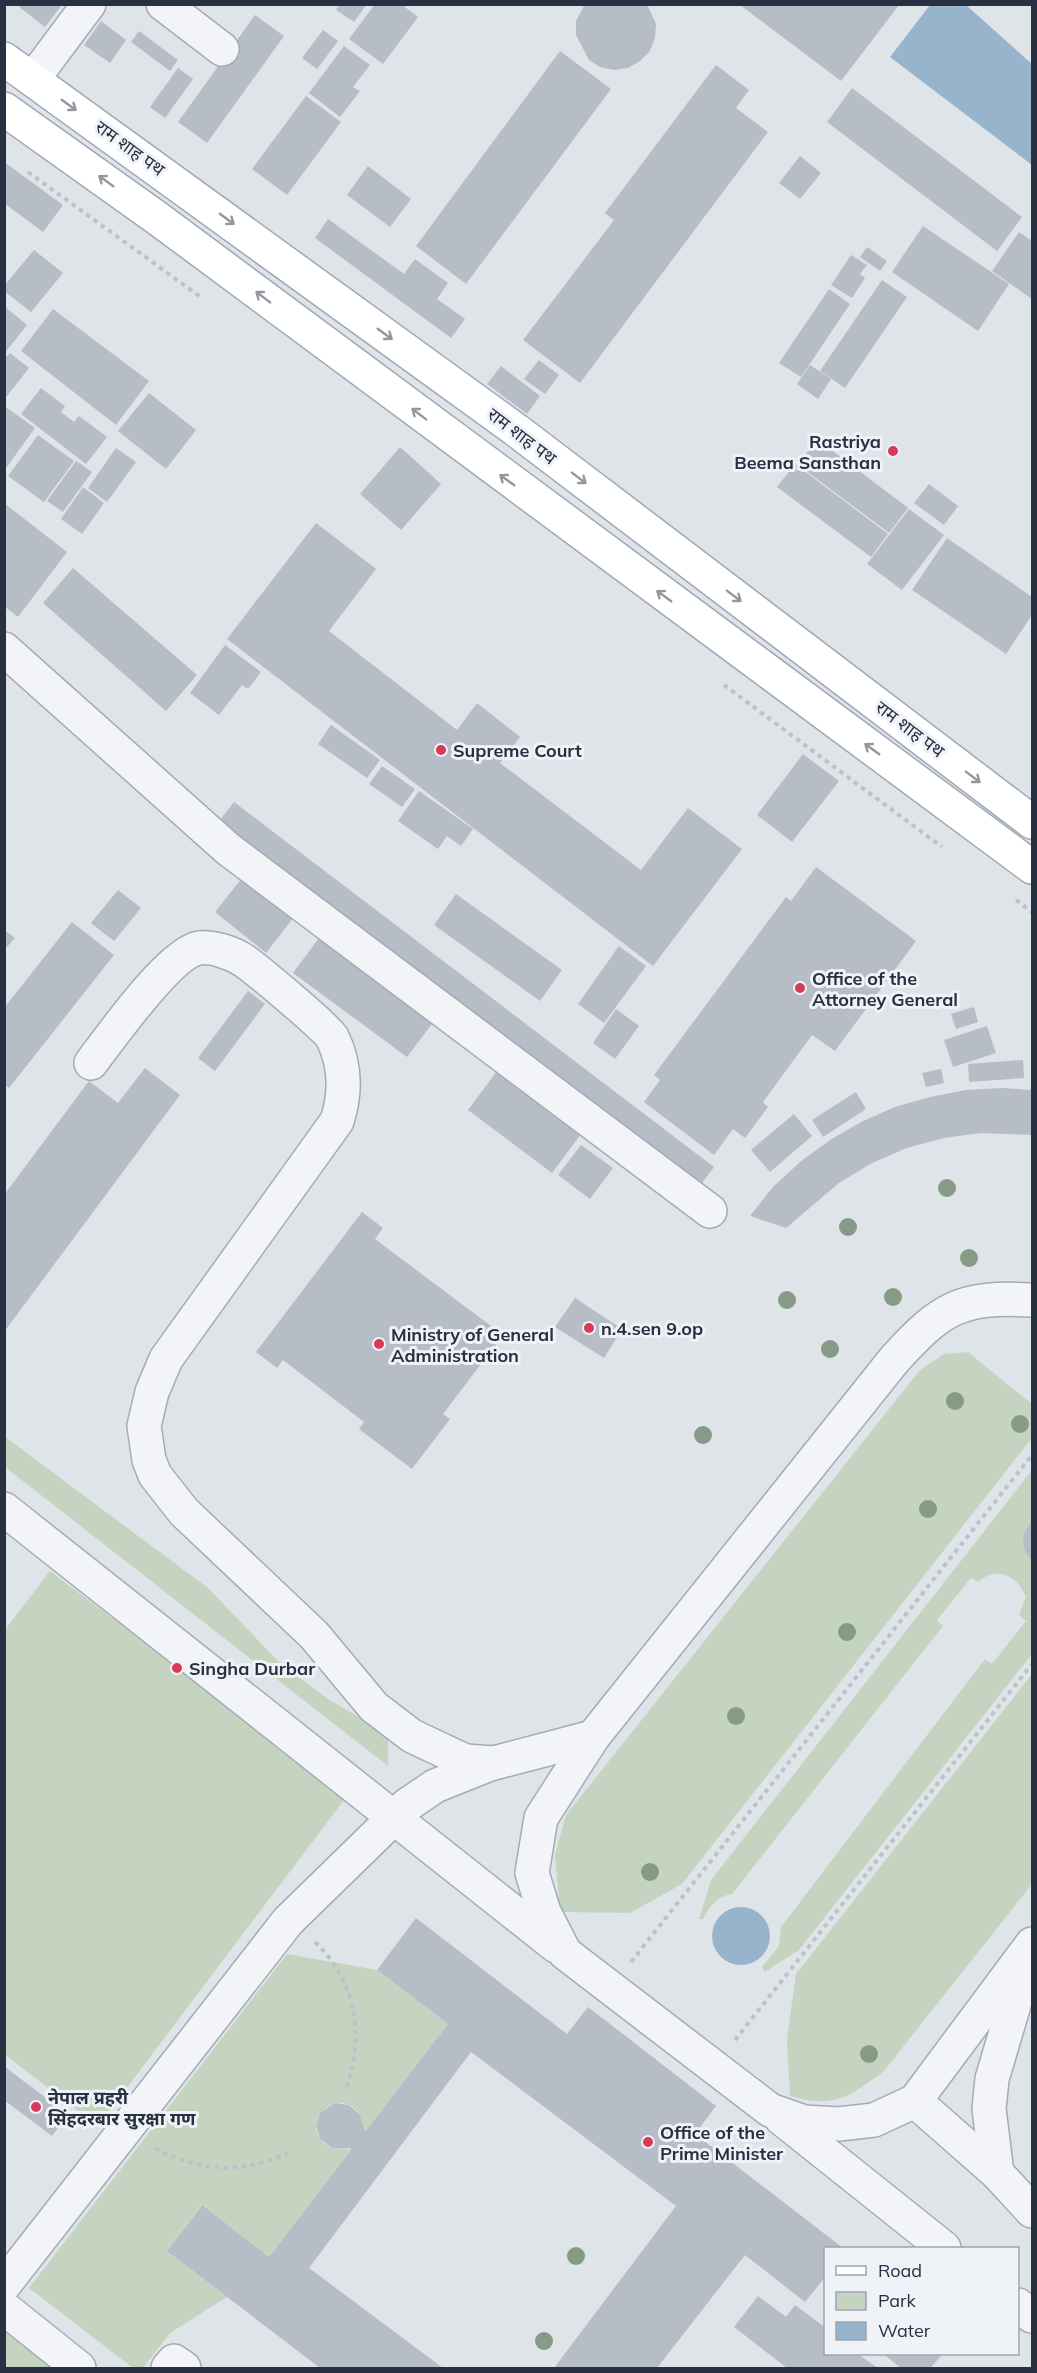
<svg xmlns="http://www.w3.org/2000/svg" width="1037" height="2373" font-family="Mulish,'Noto Sans Devanagari',sans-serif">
  <rect width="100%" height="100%" fill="#dfe4e9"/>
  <g fill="#c5d4c0">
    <path d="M968 1352 1032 1404V1438L682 1884 630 1913 560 1912 555 1854 566 1815 920 1370 944 1354Z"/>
    <path d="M4 1436 208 1588 281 1664 328 1699 388 1734V1766L5 1467Z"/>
    <path d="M1032 1470V1654L799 1950 765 1972 762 1967 779 1946 781 1927 985 1659 992 1664 1026 1621 1019 1615 1026 1597C1017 1575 997 1566 978 1582L971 1578 937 1620 943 1626 732 1894C718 1896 709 1906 703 1919H699L711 1880Z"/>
    <path d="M50 1571 347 1796 98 2126 5 2055 4 1631Z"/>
    <path d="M1032 1674V1884L884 2071C849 2097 834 2109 790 2096L787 2039 796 1974Z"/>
    <path d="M287 1954 377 1970 448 2024 365 2132C361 2126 363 2117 357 2111 335 2087 300 2123 325 2144 333 2151 344 2146 351 2150L269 2257 201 2205 167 2251 227 2297 170 2333 143 2368H133L29 2288Z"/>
    <path d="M4 2319 77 2368H5Z"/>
  </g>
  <g fill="#98b3cc">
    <path d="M930 5H966L1032 64V165L890 57Z"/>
    <circle cx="741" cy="1936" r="29"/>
  </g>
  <g fill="#b6bdc7">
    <path d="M22 4H60L61 6 45 27 19 7Z"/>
    <path d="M340 4H367L354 22 336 10Z"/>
    <path d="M375 4H401L418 17 383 64 349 39Z"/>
    <path d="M585 4H647L656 24 655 38 650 51 640 61 628 68 614 70 600 67 589 60 576 35V21Z"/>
    <path d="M740 5H899L841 81Z"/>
    <path d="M255 15 284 36 207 143 178 122Z"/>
    <path d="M101 21 126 40 110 63 84 45Z"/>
    <path d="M323 30 338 41 317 69 302 58Z"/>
    <path d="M139 31 178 60 170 71 131 42Z"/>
    <path d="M344 46 370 65 353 87 360 91 340 117 309 93Z"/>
    <path d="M560 51 611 89 466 284 416 246Z"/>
    <path d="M716 65 749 90 736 108 768 132 580 383 523 340 614 220 605 213Z"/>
    <path d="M178 68 193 79 165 118 150 107Z"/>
    <path d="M852 88 1022 217 997 251 827 122Z"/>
    <path d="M306 96 341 122 287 195 252 169Z"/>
    <path d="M800 156 821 173 800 199 779 183Z"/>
    <path d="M4 162 63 205 43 232 4 203Z"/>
    <path d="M368 166 411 199 390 227 347 195Z"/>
    <path d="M328 219 404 274 415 259 448 283 437 299 465 319 451 338 315 238Z"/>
    <path d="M923 226 1009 284 978 331 892 272Z"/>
    <path d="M1019 232 1032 241V299L992 271Z"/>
    <path d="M867 247 887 261 880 271 860 257Z"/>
    <path d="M34 250 63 273 31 312 4 291V286Z"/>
    <path d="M851 255 867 265 860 274 865 278 852 298 831 285Z"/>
    <path d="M882 280 907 297 845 388 820 371Z"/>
    <path d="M829 289 850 304 801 377 779 363Z"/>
    <path d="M4 306 27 325 4 354Z"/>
    <path d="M53 309 149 381 116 425 21 351Z"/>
    <path d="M10 353 29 368 7 396 4 394V359Z"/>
    <path d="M539 360 559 375 545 394 524 379Z"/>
    <path d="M810 365 831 379 818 399 797 384Z"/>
    <path d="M501 366 540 396 527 414 487 384Z"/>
    <path d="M41 388 65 406 61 412 74 422 79 416 107 437 86 464 21 414Z"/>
    <path d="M149 393 196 430 166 469 118 431Z"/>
    <path d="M7 408 35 428 4 471V411Z"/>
    <path d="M38 435 74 461 44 502 8 476Z"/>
    <path d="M817 439 908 508 889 533 798 465Z"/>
    <path d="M400 447 441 484 401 530 360 494Z"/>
    <path d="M116 448 136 462 107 502 88 488Z"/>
    <path d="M76 461 92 472 63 512 47 501Z"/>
    <path d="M795 464 888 534 871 557 777 487Z"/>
    <path d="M929 484 958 506 944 525 914 503Z"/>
    <path d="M83 487 104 503 82 534 61 519Z"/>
    <path d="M4 503 67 552 18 617 4 606Z"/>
    <path d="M909 509 944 535 902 590 867 564Z"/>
    <path d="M316 523 376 569 329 631 457 730 477 703 520 737 500 763 641 870 688 808 742 849 653 966 227 639Z"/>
    <path d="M947 538 1032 597V615L1006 654 912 590Z"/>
    <path d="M73 568 197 675 166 711 43 603Z"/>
    <path d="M225 645 261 672 248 689 242 685 219 715 190 693Z"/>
    <path d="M331 725 380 760 367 778 318 744Z"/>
    <path d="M803 754 839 781 792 842 757 815Z"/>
    <path d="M382 766 415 789 402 807 369 784Z"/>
    <path d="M419 791 473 829 461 846 447 836 438 849 398 821Z"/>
    <path d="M234 802 714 1167 693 1195 212 830Z"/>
    <path d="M816 867 916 941 835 1051 812 1035 763 1102 768 1107 745 1138 733 1129 714 1155 644 1102 660 1080 654 1075 786 897 791 901Z"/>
    <path d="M250 868 301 908 266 953 215 912Z"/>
    <path d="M118 890 141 908 114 941 91 923Z"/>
    <path d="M456 894 562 970 540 1001 434 925Z"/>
    <path d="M72 922 114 955 9 1088 4 1084V1008Z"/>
    <path d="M327 927 441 1012 407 1057 293 973Z"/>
    <path d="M4 930 15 938 4 950Z"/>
    <path d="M619 946 646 966 604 1023 578 1004Z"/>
    <path d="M248 991 265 1004 215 1071 198 1058Z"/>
    <path d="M974 1007 978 1022 956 1029 951 1014Z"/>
    <path d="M616 1009 639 1026 615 1059 593 1043Z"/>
    <path d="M987 1026 996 1053 953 1067 944 1040Z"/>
    <path d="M1023 1060 1024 1078 969 1082 968 1064Z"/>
    <path d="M500 1067 584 1130 552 1173 468 1110Z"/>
    <path d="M145 1068 180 1095 4 1332V1195L89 1081 118 1103Z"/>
    <path d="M941 1069 944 1083 926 1087 922 1073Z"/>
    <path d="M1003 1088 1032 1090V1135L981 1133 944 1138 907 1148 872 1163 839 1183 786 1228 750 1216 773 1187 800 1162 830 1140 861 1122 895 1107 930 1097 966 1090Z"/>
    <path d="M856 1092 866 1109 823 1137 812 1120Z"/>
    <path d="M794 1114 812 1136 770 1172 751 1150Z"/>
    <path d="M581 1145 613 1168 590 1199 558 1175Z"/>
    <path d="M362 1212 383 1228 375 1239 503 1335 443 1414 450 1419 412 1469 359 1429 364 1422 283 1360 277 1368 256 1352Z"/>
    <path d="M575 1298 622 1329 604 1358 555 1327Z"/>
    <path d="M1032 1520V1561L1025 1551 1023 1542 1024 1533Z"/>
    <path d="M416 1918 567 2034 588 2007 716 2106 695 2134 843 2248H826V2276L805 2302 745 2255 657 2368H554L676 2206 471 2052 309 2268 443 2368H320L167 2251 202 2205 269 2257 351 2150 349 2148H332L320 2139 316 2125 321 2112 335 2103 349 2105 360 2115 365 2132 448 2024 377 1970Z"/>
    <path d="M4 2066 68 2115 52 2136 4 2100Z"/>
    <path d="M758 2296 786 2317 795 2305 826 2328V2354H858L878 2368H787L734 2327Z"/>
    <path d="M883 2354H943L930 2368H901Z"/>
  </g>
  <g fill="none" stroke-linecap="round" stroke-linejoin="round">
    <defs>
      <g id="minor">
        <path d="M163 4 222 49"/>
        <path d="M33 79 89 4"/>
        <path d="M4 649 228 849 710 1211"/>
        <path d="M91 1063C110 1038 170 953 199 948 212 946 232 953 243 960 254 967 329 1030 332 1037 346 1065 346 1093 337 1121L166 1359 152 1392 144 1426 149 1460 155 1475 184 1512 314 1635 374 1707 412 1736 465 1761 494 1763 593 1737"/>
        <path d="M1032 1300C960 1296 941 1308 894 1360L593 1737 541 1818 532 1873 544 1912 565 1953 770 2110 804 2122 839 2124 874 2120 915 2101 1032 1944"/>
        <path d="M4 1509 556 1946"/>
        <path d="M915 2101 997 2173 1032 2211"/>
        <path d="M781 2118 944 2248"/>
        <path d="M997 2173 989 2109 992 2079 1027 1961"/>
        <path d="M4 2285 288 1921 407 1805 435 1786 490 1764"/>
        <path d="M1018 2305 1032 2316"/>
        <path d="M4 2308 79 2368"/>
        <path d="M168 2368 174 2361 184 2368"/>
      </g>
      <g id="major">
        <path d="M4 59 516 430 1032 822"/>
        <path d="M4 109 157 218 1032 867"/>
      </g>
    </defs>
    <use href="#minor" stroke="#a4abb4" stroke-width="36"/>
    <use href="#major" stroke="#9ea8b6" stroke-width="36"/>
    <g stroke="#bdc1c8" stroke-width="4" stroke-dasharray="4.5 4.5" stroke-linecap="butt">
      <path d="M28 172 202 298"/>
      <path d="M724 685 942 847"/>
      <path d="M1016 900 1032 912"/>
      <path d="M315 1942C357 1982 365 2038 345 2091"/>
      <path d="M631 1962 1032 1455"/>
      <path d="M735 2040 1032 1664"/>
      <path d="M155 2148C201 2173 245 2174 292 2151"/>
    </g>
    <use href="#minor" stroke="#f2f4f7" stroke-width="33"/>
    <use href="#major" stroke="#fff" stroke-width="33"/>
  </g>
  <g fill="#869b85">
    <circle cx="947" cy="1188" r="9"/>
    <circle cx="848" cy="1227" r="9"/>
    <circle cx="969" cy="1258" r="9"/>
    <circle cx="893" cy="1297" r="9"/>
    <circle cx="787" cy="1300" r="9"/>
    <circle cx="830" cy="1349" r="9"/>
    <circle cx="955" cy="1401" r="9"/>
    <circle cx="1020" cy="1424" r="9"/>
    <circle cx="703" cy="1435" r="9"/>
    <circle cx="928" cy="1509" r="9"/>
    <circle cx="847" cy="1632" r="9"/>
    <circle cx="736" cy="1716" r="9"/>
    <circle cx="650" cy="1872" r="9"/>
    <circle cx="869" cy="2054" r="9"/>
    <circle cx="576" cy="2256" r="9"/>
    <circle cx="544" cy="2341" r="9"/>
  </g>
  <defs><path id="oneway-shaft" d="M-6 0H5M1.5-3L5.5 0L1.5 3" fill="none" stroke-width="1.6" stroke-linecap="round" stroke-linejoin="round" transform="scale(1.5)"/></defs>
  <g stroke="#9398a0">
    <use href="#oneway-shaft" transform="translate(69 105) rotate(36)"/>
    <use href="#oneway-shaft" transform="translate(106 181) rotate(-144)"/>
    <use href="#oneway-shaft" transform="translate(227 219) rotate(36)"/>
    <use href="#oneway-shaft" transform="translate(263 297) rotate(-143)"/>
    <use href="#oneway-shaft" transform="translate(385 334) rotate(36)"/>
    <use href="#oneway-shaft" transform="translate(419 414) rotate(-143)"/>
    <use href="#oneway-shaft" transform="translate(579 478) rotate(37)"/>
    <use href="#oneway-shaft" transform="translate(507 480) rotate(-144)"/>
    <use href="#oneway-shaft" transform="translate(664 596) rotate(-144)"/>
    <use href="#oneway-shaft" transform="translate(734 596) rotate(37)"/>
    <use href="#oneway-shaft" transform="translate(872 749) rotate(-144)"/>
    <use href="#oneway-shaft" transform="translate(973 777) rotate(37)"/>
  </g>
  <g fill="#d73b57" stroke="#eff2f7" stroke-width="2">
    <circle cx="893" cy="451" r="6"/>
    <circle cx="441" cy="750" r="6"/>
    <circle cx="800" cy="988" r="6"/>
    <circle cx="589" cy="1328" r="6"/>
    <circle cx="379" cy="1344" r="6"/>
    <circle cx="177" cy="1668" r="6"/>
    <circle cx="36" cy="2107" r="6"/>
    <circle cx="648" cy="2142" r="6"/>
  </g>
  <g text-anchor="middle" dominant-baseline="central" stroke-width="6" stroke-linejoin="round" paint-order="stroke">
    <g font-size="18" fill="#273142" stroke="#eff2f7">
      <text transform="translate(130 148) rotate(36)">राम शाह पथ</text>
      <text transform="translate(522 436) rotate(37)">राम शाह पथ</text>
      <text transform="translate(910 729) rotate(37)">राम शाह पथ</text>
    </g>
    <g font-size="18" font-weight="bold" fill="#273142" stroke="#eff2f7" text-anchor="start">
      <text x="881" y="441" text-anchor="end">Rastriya<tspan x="881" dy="21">Beema Sansthan</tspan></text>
      <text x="453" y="750">Supreme Court</text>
      <text x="812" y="978">Office of the<tspan x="812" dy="21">Attorney General</tspan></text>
      <text x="601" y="1328">n.4.sen 9.op</text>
      <text x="391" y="1334">Ministry of General<tspan x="391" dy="21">Administration</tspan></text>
      <text x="189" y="1668">Singha Durbar</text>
      <text x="48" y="2097">नेपाल प्रहरी<tspan x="48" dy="21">सिंहदरबार सुरक्षा गण</tspan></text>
      <text x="660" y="2132">Office of the<tspan x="660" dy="21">Prime Minister</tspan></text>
    </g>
  </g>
  <rect width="1037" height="2373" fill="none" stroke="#273142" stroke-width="12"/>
  <rect x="824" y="2247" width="195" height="108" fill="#eff2f7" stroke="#9fa5af" stroke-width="1.5"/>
  <rect x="836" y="2266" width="30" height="9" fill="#ffffff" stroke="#9fa5af" stroke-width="1.5"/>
  <text x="878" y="2277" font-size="18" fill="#273142">Road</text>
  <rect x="836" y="2292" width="30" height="18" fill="#c5d4c0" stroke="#9fa5af" stroke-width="1.5"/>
  <text x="878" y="2307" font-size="18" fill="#273142">Park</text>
  <rect x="836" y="2322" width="30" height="18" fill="#98b3cc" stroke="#9fa5af" stroke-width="1.5"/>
  <text x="878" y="2337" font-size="18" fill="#273142">Water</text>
</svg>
